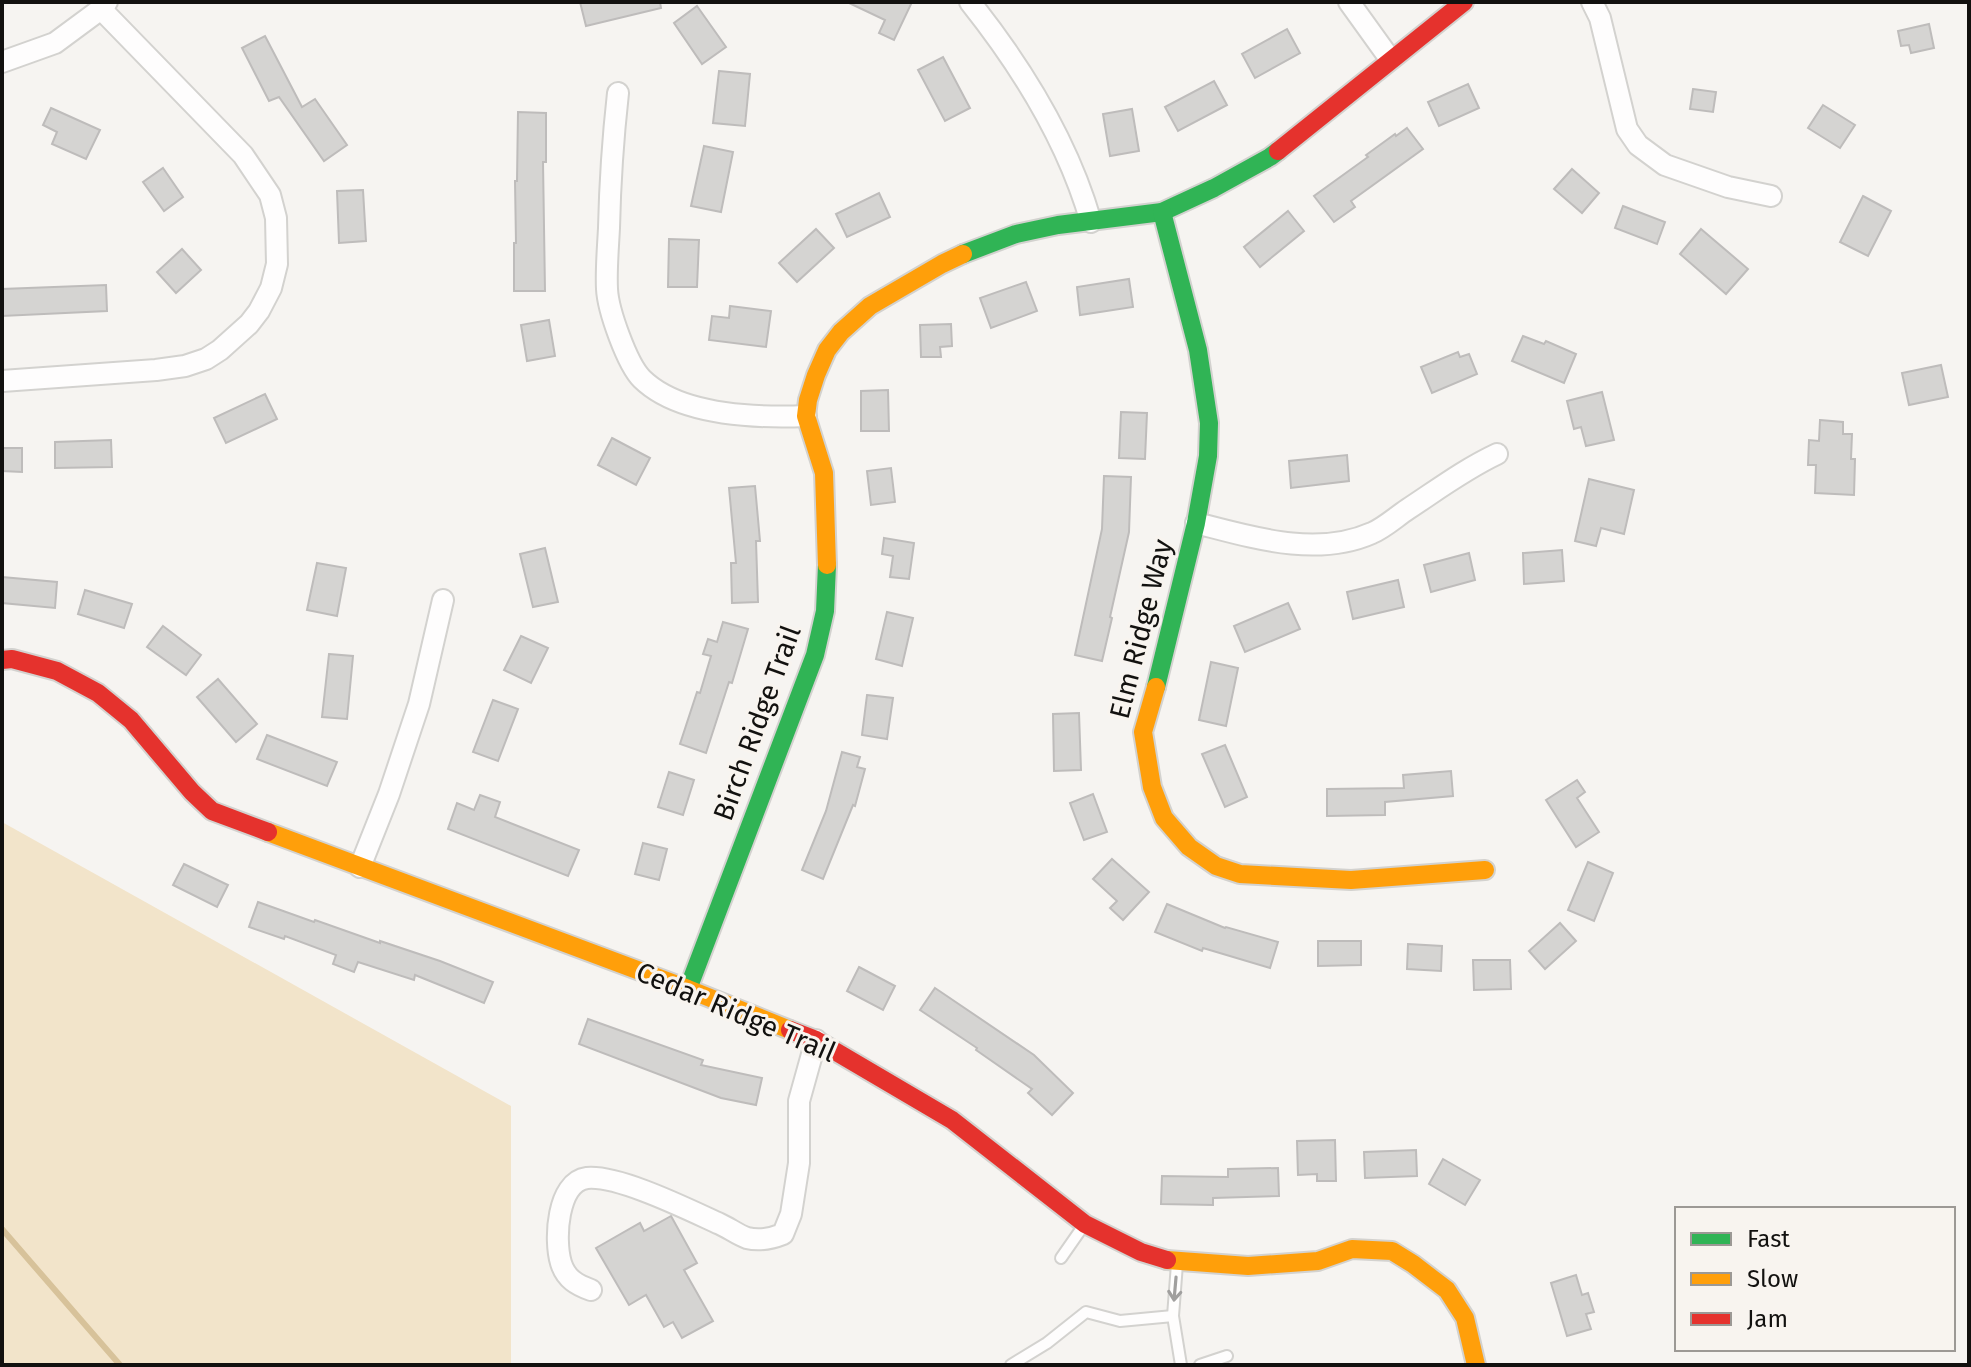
<svg xmlns="http://www.w3.org/2000/svg" width="1971" height="1367" font-family="'Fira Sans',sans-serif">
  <rect width="100%" height="100%" fill="#f6f4f1"/>
  <path fill="#f2e4ca" d="M2 822 511 1106V1365H2Z"/>
  <g fill="none" stroke-linecap="round" stroke-linejoin="round">
    <path stroke="#d7c29a" stroke-width="6" d="M2 1229 120 1365"/>
  </g>
  <g fill="#d5d4d2" stroke="#bebcbb" stroke-width="2">
    <path d="M580 2H660L661 8 586 26Z"/>
    <path d="M847 2H912L894 40 879 33 885 20Z"/>
    <path d="M697 6 726 47 702 64 674 23Z"/>
    <path d="M1929 24 1934 48 1911 53 1909 45 1901 46 1898 31Z"/>
    <path d="M1287 29 1300 53 1255 78 1242 54Z"/>
    <path d="M265 36 302 107 315 99 347 145 324 161 279 97 269 101 242 48Z"/>
    <path d="M943 57 970 108 945 121 918 70Z"/>
    <path d="M719 71 750 74 745 126 713 123Z"/>
    <path d="M1214 81 1227 105 1178 131 1165 107Z"/>
    <path d="M1468 84 1479 108 1439 126 1428 102Z"/>
    <path d="M1693 89 1716 92 1713 112 1690 109Z"/>
    <path d="M1823 105 1855 125 1840 148 1808 128Z"/>
    <path d="M51 108 100 130 86 159 52 144 57 132 43 125Z"/>
    <path d="M1132 109 1139 151 1110 156 1103 114Z"/>
    <path d="M518 112 546 113V162H543L545 291H514V243H516L515 181H517Z"/>
    <path d="M1407 128 1423 149 1351 201 1355 207 1334 222 1314 196 1368 157 1366 155 1395 134 1396 136Z"/>
    <path d="M704 146 733 152 721 212 691 206Z"/>
    <path d="M163 168 183 197 164 211 143 182Z"/>
    <path d="M1572 169 1599 193 1582 213 1554 189Z"/>
    <path d="M363 190 366 241 339 243 337 191Z"/>
    <path d="M879 193 890 217 847 237 836 214Z"/>
    <path d="M1863 196 1891 211 1868 256 1840 242Z"/>
    <path d="M1623 206 1665 222 1657 244 1615 228Z"/>
    <path d="M1288 211 1304 231 1260 267 1244 247Z"/>
    <path d="M816 229 834 248 797 282 779 263Z"/>
    <path d="M1701 229 1748 269 1726 294 1680 254Z"/>
    <path d="M669 239 699 240 697 287H668Z"/>
    <path d="M182 249 201 270 176 293 157 272Z"/>
    <path d="M1129 279 1133 307 1080 315 1077 287Z"/>
    <path d="M1026 282 1037 311 991 328 980 298Z"/>
    <path d="M106 285 107 311 2 316V289Z"/>
    <path d="M730 306 771 311 766 347 709 340 712 316 729 318Z"/>
    <path d="M549 320 555 356 527 361 521 325Z"/>
    <path d="M951 324 952 346 940 347 941 357H921L920 325Z"/>
    <path d="M1523 336 1544 344 1546 341 1576 354 1564 383 1512 361Z"/>
    <path d="M1458 352 1460 357 1469 354 1477 374 1432 393 1421 367Z"/>
    <path d="M1941 365 1948 397 1909 405 1902 373Z"/>
    <path d="M888 390 889 431H861V391Z"/>
    <path d="M1602 392 1614 440 1586 446 1581 427 1574 429 1567 401Z"/>
    <path d="M265 394 277 419 226 443 214 418Z"/>
    <path d="M1121 412 1147 413 1145 459 1119 458Z"/>
    <path d="M1820 420 1843 422V434H1852L1851 459H1855L1854 495 1815 493 1816 465H1808L1809 440 1819 441Z"/>
    <path d="M612 438 650 458 636 485 598 465Z"/>
    <path d="M111 440 112 467 55 468V442Z"/>
    <path d="M2 448H22V472L2 471Z"/>
    <path d="M1347 455 1349 481 1291 488 1289 461Z"/>
    <path d="M891 468 895 502 871 505 867 471Z"/>
    <path d="M1104 476 1131 477 1129 532 1110 617 1112 618 1102 661 1075 655 1102 529Z"/>
    <path d="M1589 479 1634 490 1624 534 1601 528 1596 546 1575 541Z"/>
    <path d="M755 486 760 541H756L758 602 732 603 731 563H736L729 488Z"/>
    <path d="M884 538 914 543 909 579 890 577 893 556 882 554Z"/>
    <path d="M545 548 558 602 533 607 520 554Z"/>
    <path d="M1562 550 1564 581 1524 584 1523 553Z"/>
    <path d="M1469 553 1475 580 1431 592 1424 565Z"/>
    <path d="M317 563 346 568 337 616 307 610Z"/>
    <path d="M2 577 57 582 55 608 2 603Z"/>
    <path d="M1398 580 1404 607 1353 619 1347 592Z"/>
    <path d="M85 590 132 604 124 628 78 614Z"/>
    <path d="M1288 603 1300 629 1245 652 1234 626Z"/>
    <path d="M887 612 913 618 902 666 876 659Z"/>
    <path d="M723 622 748 629 732 683 729 682 706 753 680 744 697 692 700 693 711 656 703 654 708 639 717 642Z"/>
    <path d="M163 626 201 655 186 675 147 647Z"/>
    <path d="M521 636 548 648 531 683 504 670Z"/>
    <path d="M329 654 353 656 347 719 322 717Z"/>
    <path d="M1211 662 1238 668 1226 726 1199 720Z"/>
    <path d="M218 679 257 724 236 742 197 697Z"/>
    <path d="M867 695 893 698 887 739 862 735Z"/>
    <path d="M493 700 518 709 498 761 473 752Z"/>
    <path d="M1079 713 1081 770 1054 771 1053 714Z"/>
    <path d="M267 735 337 762 327 786 257 759Z"/>
    <path d="M1225 745 1247 797 1225 807 1202 754Z"/>
    <path d="M842 752 860 757 857 767 865 769 855 806 853 805 823 879 802 870 826 811Z"/>
    <path d="M1451 771 1453 796 1385 802V815L1327 816V789L1404 788 1403 775Z"/>
    <path d="M669 772 694 780 683 815 658 807Z"/>
    <path d="M1577 780 1585 792 1577 798 1599 832 1576 847 1546 800Z"/>
    <path d="M1093 794 1107 832 1084 840 1070 803Z"/>
    <path d="M480 795 500 802 495 817 579 850 568 876 448 829 457 803 474 810Z"/>
    <path d="M643 843 667 849 659 880 635 874Z"/>
    <path d="M1112 859 1149 892 1123 920 1110 908 1117 901 1093 879Z"/>
    <path d="M1588 862 1613 873 1594 921 1568 910Z"/>
    <path d="M184 864 228 885 217 907 173 885Z"/>
    <path d="M258 902 314 922 315 920 380 943V941L440 961 493 982 484 1003 415 975 414 980 358 962 354 972 333 964 336 955 285 936 284 939 249 927Z"/>
    <path d="M1167 904 1225 928 1226 927 1278 942 1270 968 1203 948 1202 951 1155 932Z"/>
    <path d="M1560 923 1576 941 1545 969 1529 951Z"/>
    <path d="M1318 941H1361V965L1318 966Z"/>
    <path d="M1408 944 1442 946 1441 971 1407 969Z"/>
    <path d="M1473 960H1510L1511 989 1474 990Z"/>
    <path d="M859 967 895 986 883 1010 847 991Z"/>
    <path d="M935 988 1034 1055 1073 1093 1052 1115 1028 1093 1032 1089 976 1050 977 1048 920 1010Z"/>
    <path d="M588 1019 703 1060 701 1065 762 1078 756 1105 721 1098 579 1044Z"/>
    <path d="M1335 1140 1336 1181H1317V1174L1298 1175 1297 1141Z"/>
    <path d="M1416 1150 1417 1176 1365 1178 1364 1152Z"/>
    <path d="M1443 1159 1480 1180 1465 1205 1429 1184Z"/>
    <path d="M1278 1168 1279 1196 1213 1198V1205L1161 1204 1162 1176 1228 1177V1169Z"/>
    <path d="M671 1216 697 1263 684 1270 713 1321 682 1338 673 1322 664 1327 646 1295 629 1305 596 1248 640 1223 644 1231Z"/>
    <path d="M1576 1275 1582 1295 1588 1293 1594 1312 1586 1314 1591 1329 1567 1336 1551 1283Z"/>
  </g>
  <g fill="none" stroke-linecap="round" stroke-linejoin="round">
    <defs>
      <g id="lane">
        <path d="M1061 1258 1084 1225"/>
        <path d="M1177 1264 1173 1316 1181 1365"/>
        <path d="M1011 1365 1047 1343 1086 1312 1120 1321 1173 1316"/>
        <path d="M1200 1365 1227 1356"/>
      </g>
      <g id="street">
        <path d="M970 2C1021 66 1068 142 1091 222"/>
        <path d="M1349 2 1390 59"/>
        <path d="M1592 2 1600 18 1627 129 1638 145 1665 165 1728 187 1771 196"/>
        <path d="M2 62 55 43 101 9 107 2"/>
        <path d="M618 93C613 138 610 182 609 228 608 248 606 269 607 289 608 310 627 364 642 379 680 416 756 418 806 416"/>
        <path d="M2 381 156 370 185 366 206 359 220 350 249 324 259 311 271 288 277 264 276 218 270 195 243 155 101 9"/>
        <path d="M1196 523C1251 537 1316 558 1372 533 1384 528 1396 517 1408 509 1437 490 1465 469 1497 454"/>
        <path d="M360 867 389 794 419 704 443 600"/>
        <path d="M591 1290C577 1285 566 1279 561 1263 554 1240 557 1182 587 1178 619 1175 689 1210 720 1224 729 1228 738 1235 747 1238 759 1241 773 1238 783 1234L791 1214 799 1163V1101L816 1040"/>
      </g>
      <g id="fast">
        <path d="M963 254 1016 234 1058 225 1162 212 1214 188 1270 157 1278 151"/>
        <path d="M1156 687 1196 523 1208 456 1209 423 1198 350 1162 212"/>
        <path d="M688 989 815 655 825 611 827 565"/>
      </g>
      <g id="slow">
        <path d="M827 565 824 473 806 416 808 400 816 375 827 350 841 332 870 306 942 264 963 254"/>
        <path d="M1156 687 1143 732 1152 787 1164 818 1189 847 1216 866 1240 874 1351 880 1485 870"/>
        <path d="M268 832 688 989 790 1030"/>
        <path d="M1167 1260 1248 1266 1318 1261 1352 1249 1392 1251 1413 1264 1447 1290 1465 1318 1476 1365"/>
      </g>
      <g id="jam">
        <path d="M1278 151 1464 2"/>
        <path d="M2 660 12 659 57 671 98 693 131 720 192 792 212 811 268 832"/>
        <path d="M790 1030 816 1040 952 1120 1085 1224 1141 1252 1167 1260"/>
      </g>
    </defs>
    <use href="#lane" stroke="#d3d2cf" stroke-width="14"/>
    <use href="#street" stroke="#d3d2cf" stroke-width="24"/>
    <use href="#fast" stroke="#d3d2cf" stroke-width="22"/>
    <use href="#slow" stroke="#d3d2cf" stroke-width="22"/>
    <use href="#jam" stroke="#d3d2cf" stroke-width="22"/>
    <use href="#lane" stroke="#fefdfd" stroke-width="10"/>
    <use href="#street" stroke="#fefdfd" stroke-width="20"/>
    <use href="#fast" stroke="#30b455" stroke-width="18"/>
    <use href="#slow" stroke="#ff9f0a" stroke-width="18"/>
    <use href="#jam" stroke="#e5322d" stroke-width="18"/>
  </g>
  <defs><path id="oneway-shaft" d="M-6 0H5M1.5-3L5.5 0L1.5 3" fill="none" stroke-width="1.6" stroke-linecap="round" stroke-linejoin="round" transform="scale(2)"/></defs>
  <use stroke="#a09f9e" href="#oneway-shaft" transform="translate(1175 1289) rotate(95)"/>
  <g text-anchor="middle" dominant-baseline="central" stroke-width="6" stroke-linejoin="round" paint-order="stroke">
    <g font-size="28" fill="#12110f" stroke="#f8f4ef">
      <text transform="translate(1141 629) rotate(-76)">Elm Ridge Way</text>
      <text transform="translate(757 723) rotate(-70)">Birch Ridge Trail</text>
      <text transform="translate(736 1012) rotate(23)">Cedar Ridge Trail</text>
    </g>
  </g>
  <rect width="1971" height="1367" fill="none" stroke="#12110f" stroke-width="8"/>
  <rect x="1675" y="1207" width="280" height="144" fill="#f8f4ef" stroke="#9c9995" stroke-width="2"/>
  <rect x="1691" y="1233" width="40" height="12" fill="#30b455" stroke="#9c9995" stroke-width="2"/>
  <text x="1747" y="1247" font-size="24" fill="#12110f">Fast</text>
  <rect x="1691" y="1273" width="40" height="12" fill="#ff9f0a" stroke="#9c9995" stroke-width="2"/>
  <text x="1747" y="1287" font-size="24" fill="#12110f">Slow</text>
  <rect x="1691" y="1313" width="40" height="12" fill="#e5322d" stroke="#9c9995" stroke-width="2"/>
  <text x="1747" y="1327" font-size="24" fill="#12110f">Jam</text>
</svg>
